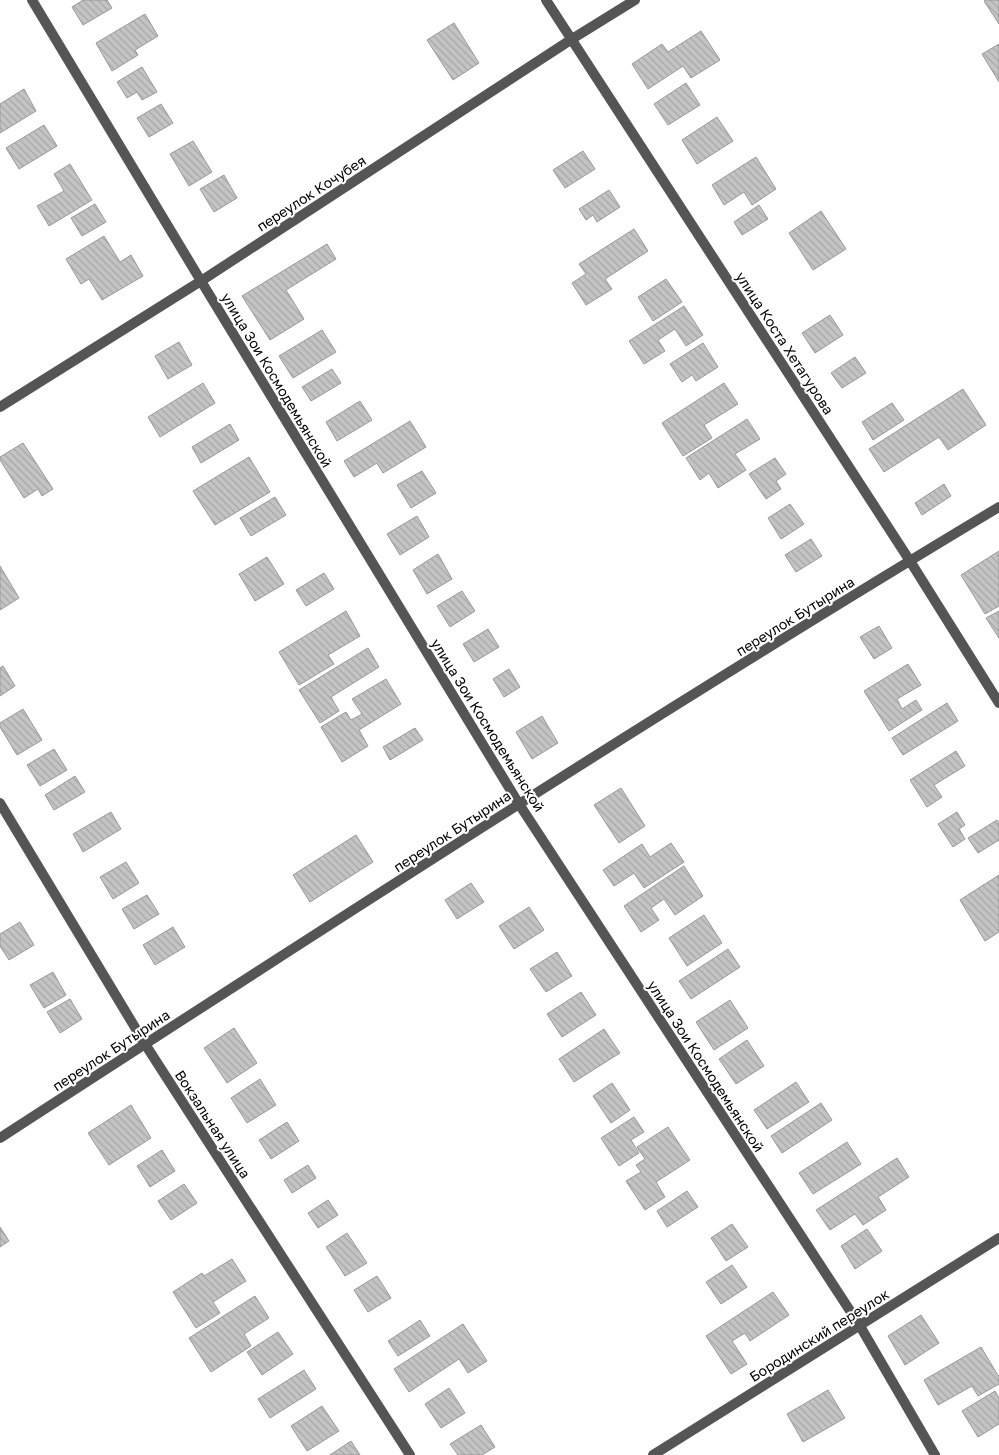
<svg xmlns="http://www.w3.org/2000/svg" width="999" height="1455" font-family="'Golos Text',sans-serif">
  <defs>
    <pattern id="building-back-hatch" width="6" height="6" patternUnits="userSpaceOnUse" patternTransform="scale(1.25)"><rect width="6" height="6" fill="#c4c4c4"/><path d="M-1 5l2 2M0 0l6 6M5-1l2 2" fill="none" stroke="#a7a7a7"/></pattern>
  </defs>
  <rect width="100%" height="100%" fill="#fff"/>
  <g fill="url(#building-back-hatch)" stroke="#999">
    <path d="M83 0H107L112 8 83 25 72 7Z"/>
    <path d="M986 0H999V24L984 1Z"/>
    <path d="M145 14 158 36 135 50 138 55 112 71 96 43Z"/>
    <path d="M454 23 479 63 453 80 427 40Z"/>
    <path d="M701 31 720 60 691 78 683 66 648 89 632 64 662 44 668 52Z"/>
    <path d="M999 44V82L982 54Z"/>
    <path d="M142 67 157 92 142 100 137 92 127 98 117 82Z"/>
    <path d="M686 83 700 105 668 125 654 104Z"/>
    <path d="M24 89 36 111 0 133V104Z"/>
    <path d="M161 104 173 123 149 137 137 118Z"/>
    <path d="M717 117 733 141 697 164 682 140Z"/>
    <path d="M44 125 57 146 19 169 6 148Z"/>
    <path d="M193 141 212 172 189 186 170 154Z"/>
    <path d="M583 151 595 169 565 188 553 170Z"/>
    <path d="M756 157 776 189 752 205 744 192 724 205 712 185Z"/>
    <path d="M70 164 92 200 49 226 37 206 64 191 54 174Z"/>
    <path d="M224 175 237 198 214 212 200 189Z"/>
    <path d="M609 190 620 207 597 222 593 215 586 220 579 209Z"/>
    <path d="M95 204 106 222 82 236 71 218Z"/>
    <path d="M759 205 768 219 742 235 734 222Z"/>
    <path d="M821 211 846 249 813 270 789 233Z"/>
    <path d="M634 229 648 251 605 279 612 289 586 305 572 283 586 274 579 264Z"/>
    <path d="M104 236 120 262 131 255 143 276 102 300 89 279 81 284 66 259Z"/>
    <path d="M327 244 336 259 286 290 304 319 270 340 242 296Z"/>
    <path d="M666 279 682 302 653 321 638 297Z"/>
    <path d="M684 306 703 335 686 346 675 329 658 340 665 351 644 364 629 341Z"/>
    <path d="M830 315 843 335 815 353 802 333Z"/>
    <path d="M322 330 336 352 293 378 279 356Z"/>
    <path d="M179 342 192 365 168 379 155 356Z"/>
    <path d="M703 343 718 367 696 381 692 375 682 382 670 364Z"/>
    <path d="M855 357 866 373 842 388 831 373Z"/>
    <path d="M332 369 341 383 311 401 302 387Z"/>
    <path d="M203 383 215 403 160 437 148 417Z"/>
    <path d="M724 383 738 404 704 425 712 438 683 456 662 423Z"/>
    <path d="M963 389 986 425 948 450 939 437 884 472 869 449Z"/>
    <path d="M360 401 372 420 337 441 326 422Z"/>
    <path d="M892 403 904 420 873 440 862 422Z"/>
    <path d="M747 419 760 439 735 454 746 470 718 488 709 473 700 480 686 458Z"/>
    <path d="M410 421 426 447 383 473 377 463 354 477 344 461Z"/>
    <path d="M230 424 239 440 201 463 192 447Z"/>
    <path d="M23 443 53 489 42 496 38 489 24 498 0 460V457Z"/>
    <path d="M249 457 270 492 215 525 193 491Z"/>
    <path d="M775 458 786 474 776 481 781 489 766 499 749 474Z"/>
    <path d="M422 471 436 493 411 508 397 485Z"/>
    <path d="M944 484 951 496 922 515 915 503Z"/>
    <path d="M275 497 286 515 251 536 240 518Z"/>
    <path d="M790 504 804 524 781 539 768 518Z"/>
    <path d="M417 516 429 537 400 555 387 534Z"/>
    <path d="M811 539 822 556 796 572 785 555Z"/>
    <path d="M999 551V606L985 614 961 575Z"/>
    <path d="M438 554 452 579 427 594 413 570Z"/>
    <path d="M267 557 284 584 255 601 239 574Z"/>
    <path d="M0 566 19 598 0 610Z"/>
    <path d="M324 573 334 589 306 606 296 590Z"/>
    <path d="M462 591 475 611 450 627 437 606Z"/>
    <path d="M346 611 360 636 328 655 334 664 299 685 279 652Z"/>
    <path d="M999 611V638L986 618Z"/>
    <path d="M879 626 892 648 874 659 860 637Z"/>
    <path d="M488 629 499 647 474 662 463 644Z"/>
    <path d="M368 648 379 667 331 697 339 711 320 723 299 690Z"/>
    <path d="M908 664 921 685 897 699 902 709 916 700 922 710 889 731 864 691Z"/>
    <path d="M3 666 15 686 0 696V668Z"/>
    <path d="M509 669 520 687 504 697 493 679Z"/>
    <path d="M386 679 401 704 359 730 368 746 342 762 321 727 346 712 351 720 362 714 352 699Z"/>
    <path d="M947 703 958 721 903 755 892 738Z"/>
    <path d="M23 709 42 740 17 755 0 727V723Z"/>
    <path d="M542 716 558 743 532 759 516 732Z"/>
    <path d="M415 728 423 740 390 760 383 747Z"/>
    <path d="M54 749 67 770 40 786 27 765Z"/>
    <path d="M956 751 965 766 934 785 942 797 927 807 910 780Z"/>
    <path d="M75 776 85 792 54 810 45 795Z"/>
    <path d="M621 788 645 826 619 843 594 805Z"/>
    <path d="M111 812 121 829 83 852 73 834Z"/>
    <path d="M957 812 965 825 959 829 965 839 953 847 938 824Z"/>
    <path d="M997 820 999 823V840L978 853 968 838Z"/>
    <path d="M356 835 373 862 310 902 293 875Z"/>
    <path d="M671 843 684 862 644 888 634 873 614 886 603 870 642 844 650 857Z"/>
    <path d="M126 862 139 883 113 899 100 877Z"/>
    <path d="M684 866 703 896 675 915 664 899 651 908 659 920 641 932 624 906Z"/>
    <path d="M999 875V932L985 941 960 900Z"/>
    <path d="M471 883 484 902 457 919 445 900Z"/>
    <path d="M147 895 159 914 134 929 122 909Z"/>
    <path d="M529 907 544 930 514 949 499 926Z"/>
    <path d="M704 915 722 943 687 966 669 938Z"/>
    <path d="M20 922 34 945 9 960 0 946V934Z"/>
    <path d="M173 927 185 947 155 965 143 945Z"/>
    <path d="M728 949 740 967 691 999 679 981Z"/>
    <path d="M557 952 572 976 546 992 530 969Z"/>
    <path d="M53 972 66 995 44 1008 30 985Z"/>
    <path d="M581 992 596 1015 562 1037 547 1014Z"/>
    <path d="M70 999 82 1019 60 1033 47 1012Z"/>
    <path d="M730 1000 748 1028 714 1050 696 1022Z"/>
    <path d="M234 1028 257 1063 227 1083 204 1048Z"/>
    <path d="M604 1029 620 1053 574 1082 559 1059Z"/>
    <path d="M747 1040 764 1066 736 1084 719 1059Z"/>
    <path d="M260 1079 276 1105 247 1123 231 1098Z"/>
    <path d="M796 1082 809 1102 767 1129 754 1110Z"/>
    <path d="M612 1083 630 1110 611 1123 593 1096Z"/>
    <path d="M821 1103 832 1120 782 1153 771 1136Z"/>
    <path d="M131 1105 151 1138 109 1165 88 1133Z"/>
    <path d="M634 1117 644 1132 631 1140 639 1153 619 1166 601 1138Z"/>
    <path d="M287 1122 299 1141 271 1159 259 1140Z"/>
    <path d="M668 1127 690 1160 656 1182 665 1197 645 1210 626 1181 641 1172 636 1165 645 1159 637 1147Z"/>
    <path d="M847 1142 861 1164 813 1194 799 1173Z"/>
    <path d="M162 1150 175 1171 150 1187 137 1166Z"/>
    <path d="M897 1158 909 1177 878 1197 886 1210 863 1225 855 1214 830 1230 816 1210Z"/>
    <path d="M308 1165 316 1178 292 1193 284 1180Z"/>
    <path d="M184 1184 197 1203 171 1220 158 1201Z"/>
    <path d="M687 1191 698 1207 667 1227 657 1211Z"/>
    <path d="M328 1200 338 1215 318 1228 308 1213Z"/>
    <path d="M732 1224 748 1247 726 1261 711 1238Z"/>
    <path d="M0 1227 9 1241 0 1247Z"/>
    <path d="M867 1229 882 1251 855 1269 841 1246Z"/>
    <path d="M347 1233 367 1263 345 1276 326 1247Z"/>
    <path d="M232 1259 246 1281 213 1302 220 1313 196 1328 173 1292 202 1273 204 1276Z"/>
    <path d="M732 1265 747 1287 721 1304 706 1282Z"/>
    <path d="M377 1276 391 1298 368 1312 354 1290Z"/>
    <path d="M773 1292 789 1315 750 1341 745 1333 732 1341 747 1364 731 1374 706 1336Z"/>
    <path d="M255 1296 269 1318 244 1334 251 1346 211 1372 189 1338Z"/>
    <path d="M921 1315 939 1343 905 1365 888 1336Z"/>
    <path d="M420 1320 430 1336 398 1356 388 1341Z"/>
    <path d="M463 1324 487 1361 468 1373 459 1359 409 1392 394 1369Z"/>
    <path d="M278 1332 293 1354 262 1375 247 1352Z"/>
    <path d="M981 1347 999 1377V1384L978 1396 972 1386 938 1405 924 1380Z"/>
    <path d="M304 1370 316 1389 270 1418 258 1399Z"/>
    <path d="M449 1388 465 1413 441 1428 425 1404Z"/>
    <path d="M828 1390 845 1418 803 1442 787 1414Z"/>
    <path d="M995 1391 999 1398V1424L978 1437 962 1411Z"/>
    <path d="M322 1406 339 1431 307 1451 291 1426Z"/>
    <path d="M481 1425 495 1447 482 1455H458L450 1444Z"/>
    <path d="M351 1441 360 1455H330Z"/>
  </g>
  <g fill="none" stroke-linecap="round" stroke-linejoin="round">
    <g stroke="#555" stroke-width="10">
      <path d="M32 0 201 281 519 804 860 1326 935 1455"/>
      <path d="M546 0 910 561 999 703"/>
      <path d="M0 407 201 281 572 39 635 0"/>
      <path d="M0 803 145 1044 410 1455"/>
      <path d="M0 1138C330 924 661 710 999 507"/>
      <path d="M653 1455 999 1238"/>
    </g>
  </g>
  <g text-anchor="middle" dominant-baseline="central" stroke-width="4" stroke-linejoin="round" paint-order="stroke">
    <g font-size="14" fill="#000" stroke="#fff">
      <text transform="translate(311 193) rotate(-33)">переулок Кочубея</text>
      <text transform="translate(785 343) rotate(57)">улица Коста Хетагурова</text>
      <text transform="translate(277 380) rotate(59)">улица Зои Космодемьянской</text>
      <text transform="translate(795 616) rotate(-32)">переулок Бутырина</text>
      <text transform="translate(488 725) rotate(58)">улица Зои Космодемьянской</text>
      <text transform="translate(452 831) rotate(-33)">переулок Бутырина</text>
      <text transform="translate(111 1050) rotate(-33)">переулок Бутырина</text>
      <text transform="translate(706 1066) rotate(57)">улица Зои Космодемьянской</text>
      <text transform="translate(213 1124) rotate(57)">Вокзальная улица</text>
      <text transform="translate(819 1335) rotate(-32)">Бородинский переулок</text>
    </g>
  </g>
</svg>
